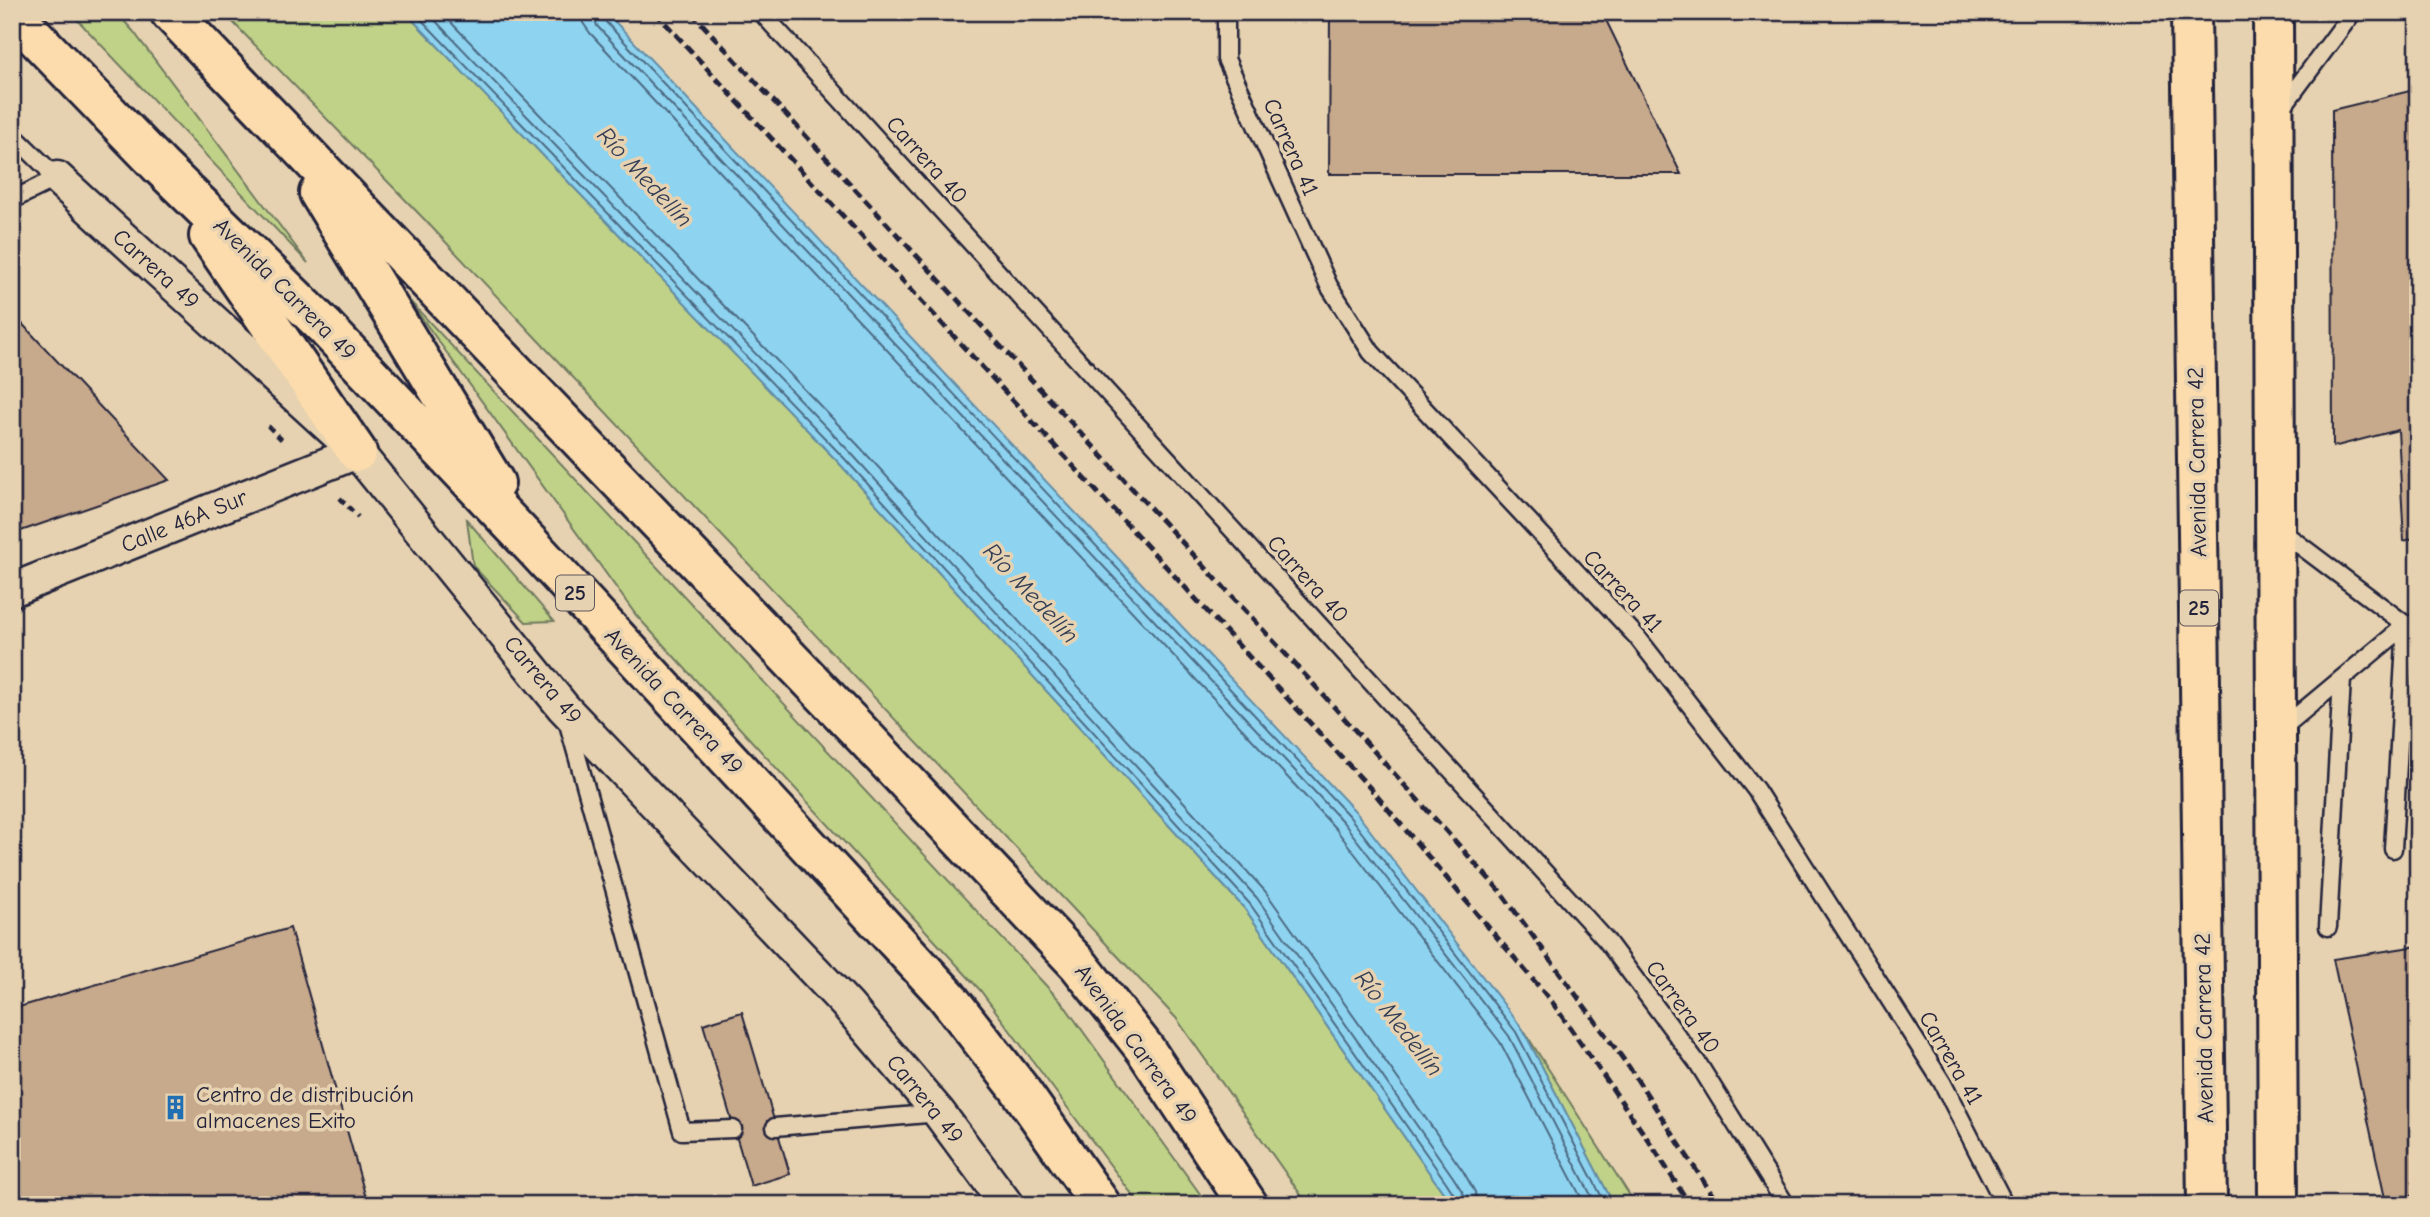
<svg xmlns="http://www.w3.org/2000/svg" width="2430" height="1217" font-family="'Comic Neue',sans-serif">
  <rect width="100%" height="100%" fill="#e6d2b0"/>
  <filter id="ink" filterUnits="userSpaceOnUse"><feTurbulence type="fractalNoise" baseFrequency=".0143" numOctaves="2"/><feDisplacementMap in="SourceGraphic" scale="14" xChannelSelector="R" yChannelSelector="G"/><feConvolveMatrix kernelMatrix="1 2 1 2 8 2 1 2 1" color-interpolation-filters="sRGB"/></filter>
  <g filter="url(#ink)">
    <g fill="#c0d287" stroke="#717a61" stroke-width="2">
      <path d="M70 12H116L133 31 308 263Z"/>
      <path d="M223 12H405L839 463 1245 909 1452 1205H1308L1176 1018 424 219Z"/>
      <path d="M408 299 1064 1005 1208 1205H1140L980 990 636 615Z"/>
      <path d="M467 520 554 621 526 622 473 566Z"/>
      <path d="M1522 1028 1636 1205H1614Z"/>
    </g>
    <path fill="#8ed4f0" stroke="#638da8" stroke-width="2" d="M405 12H606L1355 811 1522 1028 1614 1205H1452L1245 909 839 463Z"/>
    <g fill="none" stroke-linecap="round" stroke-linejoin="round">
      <g stroke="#4d6983" stroke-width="2">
        <path d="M414 12 844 458 1250 904 1446 1182 1457 1199 1458 1205"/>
        <path d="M427 12 850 452 1257 898 1453 1177 1465 1196 1467 1205"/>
        <path d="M441 12 858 445 1265 891 1463 1171 1475 1192 1477 1205"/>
        <path d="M582 12 583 23 590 33 1335 828 1500 1042 1585 1205"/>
        <path d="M593 12 597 26 1343 822 1509 1036 1596 1205"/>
        <path d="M601 12 604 20 1349 816 1516 1032 1606 1205"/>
      </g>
    </g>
    <g fill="#c7a98b" stroke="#22223b" stroke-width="2">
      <path d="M1330 12H1602L1681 174H1329Z"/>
      <path d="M2418 89V537L2404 541 2398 430 2333 447 2332 110Z"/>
      <path d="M12 313 169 480 12 534Z"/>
      <path d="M2417 700H2418V752H2416Z"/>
      <path d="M290 928 368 1205H12V1009Z"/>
      <path d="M2418 946V1194L2386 1203 2333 959Z"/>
      <path d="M742 1012 790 1174 751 1186 703 1024Z"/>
    </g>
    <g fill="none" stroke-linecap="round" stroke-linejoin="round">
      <defs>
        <g id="service">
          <path d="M761 12 1606 940 1699 1065 1786 1205"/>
          <path d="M1226 12V59L1329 286 1371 352 1637 637 1756 790 1942 1082 2005 1205"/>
          <path d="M2281 109 2353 12"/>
          <path d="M12 134 57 178 12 200"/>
          <path d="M2277 528 2406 625"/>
          <path d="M567 720 682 1131 733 1129"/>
          <path d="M2280 730 2406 625 2418 623"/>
          <path d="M2393 849 2406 625"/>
          <path d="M2328 927 2342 679"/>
          <path d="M775 1127 939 1113"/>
        </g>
        <g id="minor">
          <path d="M57 178 357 452 563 707 848 1006 939 1113 1007 1205"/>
          <path d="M12 590 357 452"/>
        </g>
        <g id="trunk">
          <path d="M170 12 856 728 1079 965 1145 1049 1248 1205"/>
          <path d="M2191 12 2207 1205"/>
          <path d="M2273 12 2278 1205"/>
          <path d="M12 13 160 166 325 327 536 550 946 995 1018 1087 1101 1205"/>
          <path d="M319 193 495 483"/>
          <path d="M209 236 357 452"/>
        </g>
      </defs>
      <use href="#service" stroke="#22223b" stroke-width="21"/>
      <use href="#minor" stroke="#22223b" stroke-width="37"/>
      <use href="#trunk" stroke="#22223b" stroke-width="44"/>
      <g stroke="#22223b" stroke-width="4.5" stroke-dasharray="7 5" stroke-linecap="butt">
        <path d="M268 426 284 442"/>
        <path d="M340 498 358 517"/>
      </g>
      <use href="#service" stroke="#e6d2b0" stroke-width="16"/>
      <use href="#minor" stroke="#e6d2b0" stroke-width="32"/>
      <use href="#trunk" stroke="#fcdcac" stroke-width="38"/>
      <g stroke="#22223b" stroke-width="5" stroke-dasharray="10 5" stroke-linecap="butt">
        <path d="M655 12 1370 788 1552 1002 1653 1147 1690 1205"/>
        <path d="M691 12 1317 688 1500 891 1629 1067 1719 1205"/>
      </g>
    </g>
  </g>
  <defs>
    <symbol id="building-bare" viewBox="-9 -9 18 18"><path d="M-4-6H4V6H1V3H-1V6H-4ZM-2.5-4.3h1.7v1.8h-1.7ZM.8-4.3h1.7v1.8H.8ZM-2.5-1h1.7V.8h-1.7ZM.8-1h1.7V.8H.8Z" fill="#1f6fb2" stroke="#e6d2b0" stroke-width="2.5" paint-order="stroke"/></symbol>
  </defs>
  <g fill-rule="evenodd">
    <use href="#building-bare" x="158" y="1090" width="35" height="35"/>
  </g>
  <g text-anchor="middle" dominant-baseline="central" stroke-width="7" stroke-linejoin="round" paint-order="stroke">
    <g fill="#e6d2b0" stroke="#5d575e" stroke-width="2">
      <rect x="556" y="575.5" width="38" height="35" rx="5"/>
      <rect x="2180" y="590.5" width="38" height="35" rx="5"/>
    </g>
    <g font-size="21" font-weight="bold" fill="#22223b">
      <text x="575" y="593">25</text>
      <text x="2199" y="608">25</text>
    </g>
    <g font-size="23" fill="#22223b" stroke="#e6d2b0">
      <text transform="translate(1291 147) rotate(66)">Carrera 41</text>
      <text transform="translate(927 160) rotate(48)">Carrera 40</text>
      <text transform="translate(156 269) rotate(42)">Carrera 49</text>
      <text transform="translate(285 289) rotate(45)">Avenida Carrera 49</text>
      <text transform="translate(2197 462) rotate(-91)">Avenida Carrera 42</text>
      <text transform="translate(184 521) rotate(-22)">Calle 46A Sur</text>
      <text transform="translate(1308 579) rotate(48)">Carrera 40</text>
      <text transform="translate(1623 591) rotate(47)">Carrera 41</text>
      <text transform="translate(543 680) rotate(50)">Carrera 49</text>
      <text transform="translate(674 701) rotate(47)">Avenida Carrera 49</text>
      <text transform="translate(1683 1007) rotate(54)">Carrera 40</text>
      <text transform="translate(2204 1028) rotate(-91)">Avenida Carrera 42</text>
      <text transform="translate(1136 1044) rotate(54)">Avenida Carrera 49</text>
      <text transform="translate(1951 1058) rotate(60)">Carrera 41</text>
      <text transform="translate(925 1099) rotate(51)">Carrera 49</text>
    </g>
    <g font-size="23" fill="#22223b" stroke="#e6d2b0" text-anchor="start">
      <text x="196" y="1094">Centro de distribución<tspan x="196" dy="26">almacenes Exito</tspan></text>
    </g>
    <g font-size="24" font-style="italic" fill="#323d56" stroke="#e6d2b0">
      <text transform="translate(645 177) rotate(47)">Río Medellín</text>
      <text transform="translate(1031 593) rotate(47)">Río Medellín</text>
      <text transform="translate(1399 1023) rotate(52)">Río Medellín</text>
    </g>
  </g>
  <rect width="2430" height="1217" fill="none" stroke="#e6d2b0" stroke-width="42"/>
  <rect x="21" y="21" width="2388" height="1175" fill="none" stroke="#22223b" stroke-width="2.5" filter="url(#ink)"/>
</svg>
